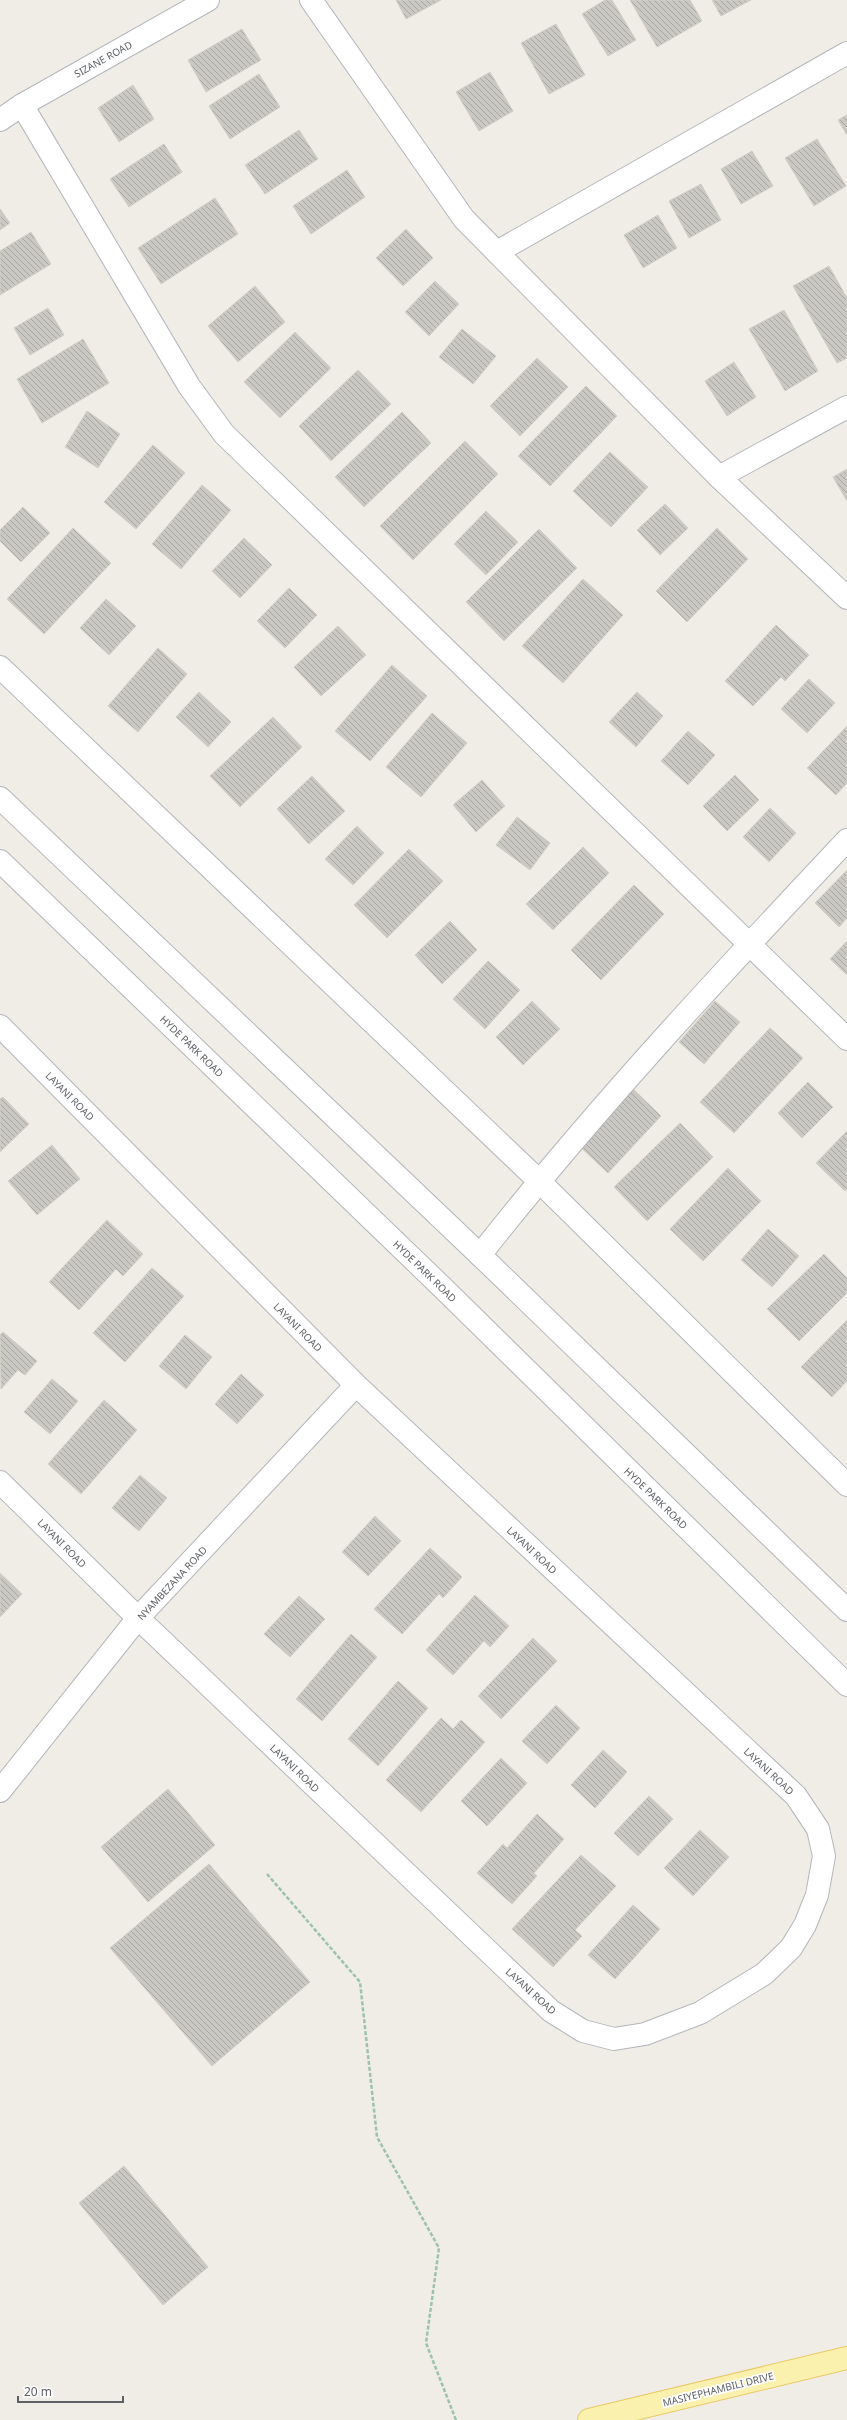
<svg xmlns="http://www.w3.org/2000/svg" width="847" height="2420" font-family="'Noto Sans',sans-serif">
  <defs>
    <pattern id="building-back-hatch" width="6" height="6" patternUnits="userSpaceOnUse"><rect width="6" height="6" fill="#cac8c2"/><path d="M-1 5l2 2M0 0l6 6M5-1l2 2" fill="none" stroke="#a7a6a1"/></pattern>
  </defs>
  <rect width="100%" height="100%" fill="#efede6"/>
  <g fill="url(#building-back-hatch)" stroke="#d3cfc4">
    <path d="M396 0H441L406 19Z"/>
    <path d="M605 0H612L636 40 608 56 582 14Z"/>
    <path d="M630 0H690L702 21 657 47Z"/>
    <path d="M712 0H751L721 16Z"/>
    <path d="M556 24 585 75 549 94 521 43Z"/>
    <path d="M242 29 261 60 206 92 188 60Z"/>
    <path d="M490 72 513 111 479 131 456 92Z"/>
    <path d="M259 74 280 107 230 139 209 106Z"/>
    <path d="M133 85 154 119 119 142 98 108Z"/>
    <path d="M847 115V135L838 120Z"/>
    <path d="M299 130 318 159 265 194 245 165Z"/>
    <path d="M817 139 846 186 814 206 785 158Z"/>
    <path d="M164 144 182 172 129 207 110 179Z"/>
    <path d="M752 151 773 186 741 204 721 169Z"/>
    <path d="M347 170 365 197 311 234 293 206Z"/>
    <path d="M701 184 721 220 689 238 669 201Z"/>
    <path d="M215 198 238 234 161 284 138 248Z"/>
    <path d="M0 209 10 223 0 230Z"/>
    <path d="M658 215 677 248 643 268 624 235Z"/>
    <path d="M406 229 433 258 403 286 376 258Z"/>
    <path d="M31 232 51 264 0 295V251Z"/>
    <path d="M829 266 847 298V358L837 363 793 286Z"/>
    <path d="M435 281 459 304 429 336 405 312Z"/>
    <path d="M255 286 285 322 238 362 208 326Z"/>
    <path d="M48 308 64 335 30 355 14 328Z"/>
    <path d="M784 310 818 371 785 391 749 329Z"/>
    <path d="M462 329 496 356 473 384 439 357Z"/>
    <path d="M295 332 331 368 280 418 244 382Z"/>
    <path d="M83 339 109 383 42 423 17 379Z"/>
    <path d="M537 358 568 387 520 436 490 406Z"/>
    <path d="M734 362 756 397 727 416 705 381Z"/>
    <path d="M358 370 391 404 331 461 299 426Z"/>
    <path d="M586 386 617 416 550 486 518 456Z"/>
    <path d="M87 411 120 434 98 468 65 447Z"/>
    <path d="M402 412 431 443 364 507 335 477Z"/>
    <path d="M465 441 498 474 413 560 380 526Z"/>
    <path d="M153 445 185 473 136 529 104 502Z"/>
    <path d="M610 452 648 487 611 527 573 491Z"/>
    <path d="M847 469V501L833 477Z"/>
    <path d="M202 485 231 510 181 569 152 544Z"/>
    <path d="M665 504 688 528 660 555 637 530Z"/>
    <path d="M23 507 50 533 21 562 0 541V530Z"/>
    <path d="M486 511 518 542 486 575 454 544Z"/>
    <path d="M73 528 111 563 44 634 7 599Z"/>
    <path d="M717 528 748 559 687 622 656 591Z"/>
    <path d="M539 529 577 568 504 641 466 602Z"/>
    <path d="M244 538 272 565 240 598 212 571Z"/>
    <path d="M583 579 623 615 563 683 522 646Z"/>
    <path d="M289 588 317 615 285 648 257 621Z"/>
    <path d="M106 599 136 626 109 655 80 628Z"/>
    <path d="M776 625 809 655 785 681 781 677 753 706 725 681Z"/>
    <path d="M338 626 366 655 321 696 294 667Z"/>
    <path d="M158 648 187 674 138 732 108 706Z"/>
    <path d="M392 665 427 696 370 761 335 731Z"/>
    <path d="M809 679 835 703 807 733 781 709Z"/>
    <path d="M199 692 231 722 208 747 176 717Z"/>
    <path d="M637 692 663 716 636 747 609 722Z"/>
    <path d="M432 713 467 743 421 797 386 767Z"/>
    <path d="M273 717 302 747 240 807 210 776Z"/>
    <path d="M847 726V783L836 795 807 768Z"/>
    <path d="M688 731 715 755 688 785 661 761Z"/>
    <path d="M735 775 759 800 727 831 703 806Z"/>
    <path d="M312 776 345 811 309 844 277 809Z"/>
    <path d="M482 780 505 806 476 832 453 805Z"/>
    <path d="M770 808 796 833 769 862 743 837Z"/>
    <path d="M517 817 550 843 530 870 496 845Z"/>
    <path d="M357 826 384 853 353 885 325 859Z"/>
    <path d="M583 847 609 873 553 930 526 904Z"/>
    <path d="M409 849 443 881 387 938 354 905Z"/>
    <path d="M847 870V918L839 927 815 903Z"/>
    <path d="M634 885 664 914 601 980 571 950Z"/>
    <path d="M450 921 477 950 442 984 415 955Z"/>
    <path d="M847 941V975L830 959Z"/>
    <path d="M488 961 520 990 485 1029 453 999Z"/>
    <path d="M532 1001 560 1029 523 1065 496 1037Z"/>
    <path d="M715 1001 740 1022 704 1064 679 1042Z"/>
    <path d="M770 1028 803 1058 734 1133 700 1102Z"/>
    <path d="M808 1082 833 1107 802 1138 778 1113Z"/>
    <path d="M630 1086 661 1116 608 1173 577 1144Z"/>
    <path d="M3 1097 29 1124 0 1152V1099Z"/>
    <path d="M680 1123 713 1157 647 1221 614 1187Z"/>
    <path d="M847 1131V1189L845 1191 816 1163Z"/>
    <path d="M52 1145 80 1179 37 1215 8 1181Z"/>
    <path d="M728 1168 761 1201 703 1261 670 1229Z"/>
    <path d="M107 1220 143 1254 123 1276 116 1269 79 1310 49 1282Z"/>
    <path d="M768 1229 799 1256 772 1287 741 1260Z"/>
    <path d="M824 1254 847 1278V1293L799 1341 767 1309Z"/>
    <path d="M152 1268 184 1296 125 1362 93 1333Z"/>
    <path d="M847 1320V1381L832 1397 801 1367Z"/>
    <path d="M3 1332 37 1361 25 1375 18 1370 1 1389 0 1335Z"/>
    <path d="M185 1335 212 1357 186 1389 159 1366Z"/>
    <path d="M241 1374 264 1395 237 1424 215 1404Z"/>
    <path d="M52 1379 78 1401 50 1434 24 1412Z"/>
    <path d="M104 1400 137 1430 81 1494 48 1464Z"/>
    <path d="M140 1475 167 1498 139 1531 112 1508Z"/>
    <path d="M375 1516 401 1541 368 1576 342 1552Z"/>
    <path d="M430 1548 462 1577 443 1598 439 1594 402 1634 374 1609Z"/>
    <path d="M0 1573 22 1594 0 1617Z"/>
    <path d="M475 1595 509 1626 490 1647 484 1641 453 1675 426 1650Z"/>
    <path d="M299 1596 325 1619 290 1657 264 1634Z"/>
    <path d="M351 1634 377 1657 322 1721 296 1699Z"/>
    <path d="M533 1638 557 1661 501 1719 478 1696Z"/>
    <path d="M398 1681 428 1708 378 1766 348 1739Z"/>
    <path d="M556 1705 580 1728 547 1764 522 1741Z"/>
    <path d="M441 1718 453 1729 461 1720 485 1742 421 1812 386 1780Z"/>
    <path d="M603 1750 627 1772 595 1808 571 1785Z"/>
    <path d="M501 1758 527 1783 487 1826 461 1801Z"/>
    <path d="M168 1789 215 1845 148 1902 101 1847Z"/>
    <path d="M649 1796 673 1819 638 1856 614 1833Z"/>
    <path d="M537 1814 564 1839 534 1873 537 1876 512 1904 477 1873 503 1844 507 1848Z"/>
    <path d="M700 1830 729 1857 693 1896 664 1868Z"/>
    <path d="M581 1855 616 1886 575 1930 582 1936 553 1967 512 1929Z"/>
    <path d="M209 1864 310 1982 212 2066 110 1948Z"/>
    <path d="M633 1905 660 1929 615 1979 588 1955Z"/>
    <path d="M124 2166 208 2267 163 2305 79 2203Z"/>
  </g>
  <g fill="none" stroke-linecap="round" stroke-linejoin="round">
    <defs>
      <g id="minor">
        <path d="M311 0 464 219 719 477 847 598"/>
        <path d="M22 105 189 386 224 434 847 1039"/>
        <path d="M0 120 22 105 208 0"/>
        <path d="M497 252 847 53"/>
        <path d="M719 477 847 407"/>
        <path d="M0 667 538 1180 847 1485"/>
        <path d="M0 1026 356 1385 796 1796 818 1829 824 1856 817 1895 805 1925 791 1948 764 1974 700 2013 645 2034 614 2039 583 2031 551 2011 138 1618 0 1482"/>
        <path d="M480 1255C594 1110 721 974 847 840"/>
        <path d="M0 1791 138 1618 356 1385"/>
      </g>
      <g id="tertiary">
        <path d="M0 798 480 1255 847 1610"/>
        <path d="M0 861 443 1288 847 1685"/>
      </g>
      <path id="primary" d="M589 2420 847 2358"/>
    </defs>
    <use href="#minor" stroke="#b3b6ba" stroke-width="24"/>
    <use href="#tertiary" stroke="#b3b6ba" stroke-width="24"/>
    <use href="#primary" stroke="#eac964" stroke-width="24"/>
    <path stroke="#9cc3a9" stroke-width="2.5" stroke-dasharray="4 2" stroke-linecap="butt" d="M267 1874 360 1982 377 2137 439 2248 426 2343 456 2420"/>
    <use href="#minor" stroke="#fff" stroke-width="22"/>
    <use href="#tertiary" stroke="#fff" stroke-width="22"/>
    <use href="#primary" stroke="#fbf1af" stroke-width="22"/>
  </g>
  <g text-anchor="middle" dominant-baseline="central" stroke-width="3.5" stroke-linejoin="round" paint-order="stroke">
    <g font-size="10" fill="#5d6165" stroke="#fff">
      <text transform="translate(103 59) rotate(-29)">SIZANE ROAD</text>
      <text transform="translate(192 1046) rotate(44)">HYDE PARK ROAD</text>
      <text transform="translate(70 1096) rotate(45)">LAYANI ROAD</text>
      <text transform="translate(425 1271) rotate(44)">HYDE PARK ROAD</text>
      <text transform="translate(298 1327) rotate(45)">LAYANI ROAD</text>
      <text transform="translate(656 1498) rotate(44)">HYDE PARK ROAD</text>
      <text transform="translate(62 1543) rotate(45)">LAYANI ROAD</text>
      <text transform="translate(532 1550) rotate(43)">LAYANI ROAD</text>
      <text transform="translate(172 1583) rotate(-47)">NYAMBEZANA ROAD</text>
      <text transform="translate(295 1768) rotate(44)">LAYANI ROAD</text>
      <text transform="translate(769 1771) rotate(43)">LAYANI ROAD</text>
      <text transform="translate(531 1991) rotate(42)">LAYANI ROAD</text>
      <text transform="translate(718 2389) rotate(-14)">MASIYEPHAMBILI DRIVE</text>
    </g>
  </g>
  <path d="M18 2396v6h105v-6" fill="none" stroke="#5d6165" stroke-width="2"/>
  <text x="24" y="2396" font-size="12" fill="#5d6165" stroke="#ffffff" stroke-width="3" paint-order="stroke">20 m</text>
</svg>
